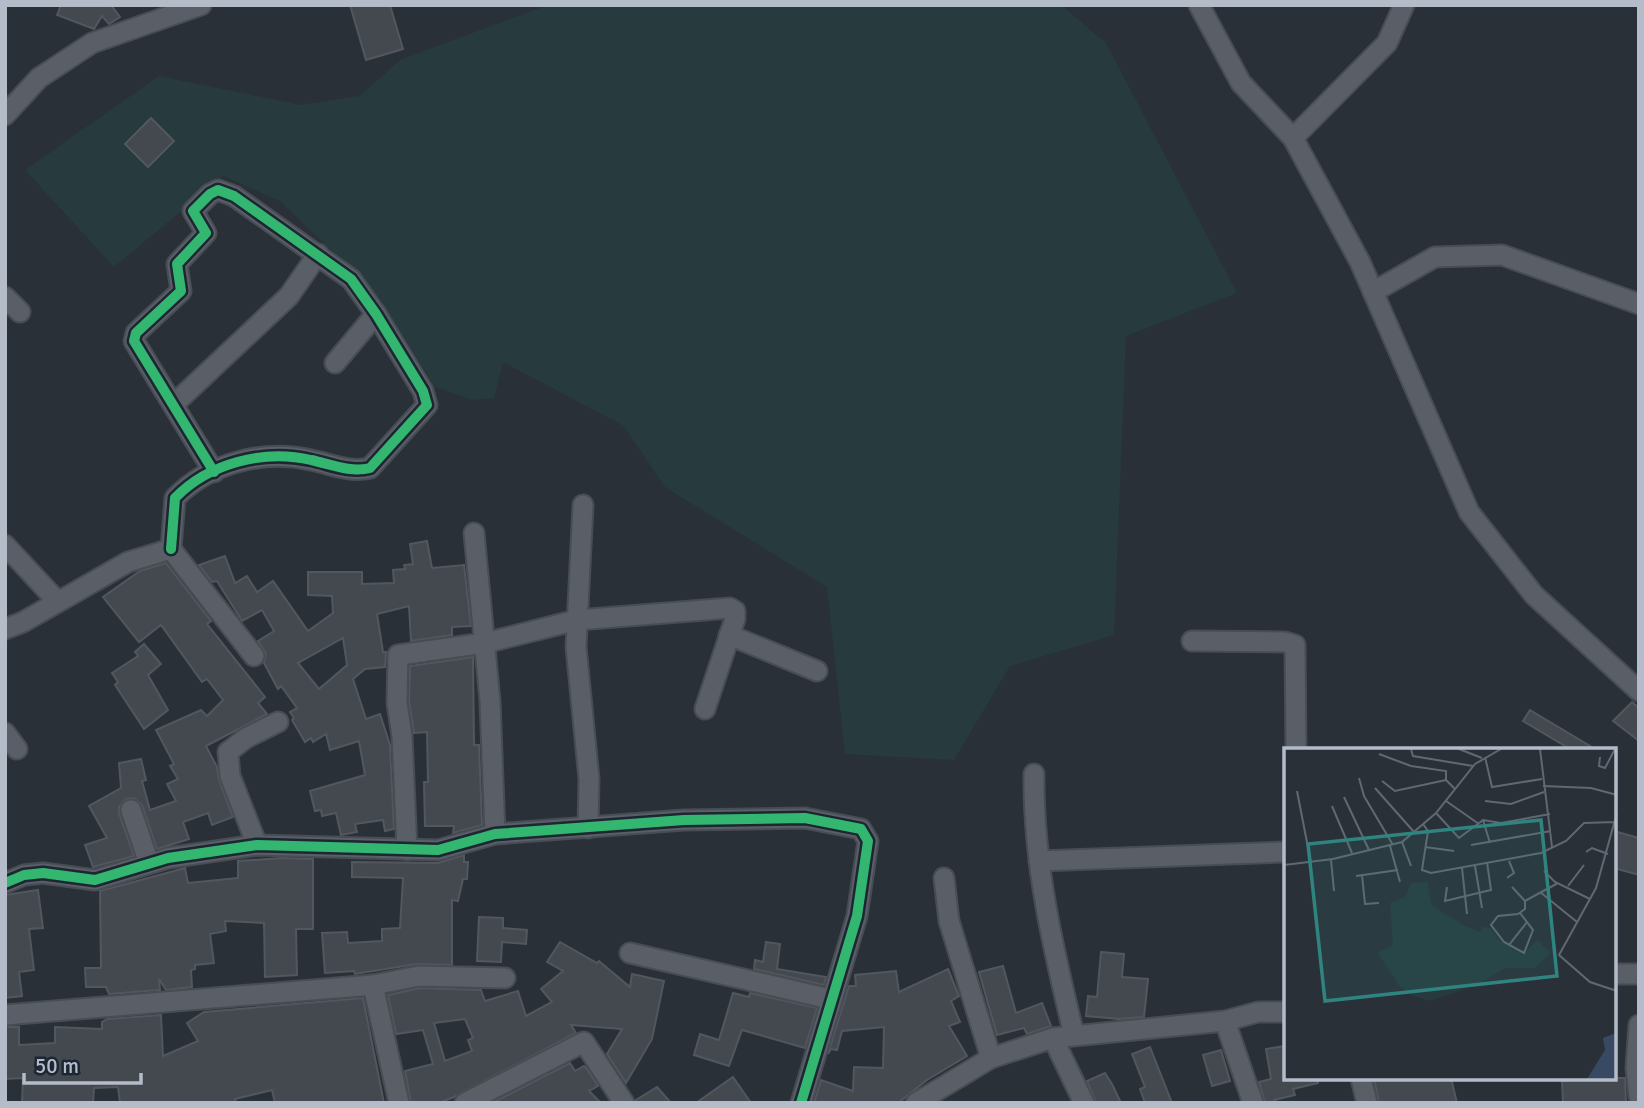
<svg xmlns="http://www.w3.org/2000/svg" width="1644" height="1108" font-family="Signika,sans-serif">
  <rect width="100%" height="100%" fill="#2a3038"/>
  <path fill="#273a3e" d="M548 5H1061L1106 43 1237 293 1126 336 1114 635 1010 666 954 760 845 754 827 587 665 487 624 426 503 362 494 398 473 400 435 387 379 297 280 201 223 176 114 267 25 170 159 76 301 105 360 96 400 60Z"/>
  <g fill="#444950" stroke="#52575f" stroke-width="2" fill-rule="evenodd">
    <path d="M61 5H111L120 17 109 24 102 16 94 29 57 15Z"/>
    <path d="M350 5H390L403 49 366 60Z"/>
    <path d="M151 118 174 141 148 167 125 144Z"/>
    <path d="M427 541 432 568 464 565 471 626 452 627V635L411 641 409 606 377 614 383 652H386L385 667 365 669 353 679 366 719 380 714 390 745 394 829 385 831 383 820 355 824 357 832 341 835 336 813 322 816 321 810 315 811 310 791 365 775 359 741 330 750 326 734 313 742 311 738 305 742 292 720 294 718 290 712 297 708 281 686 278 689 264 663 266 654 258 641 274 631 262 610 242 621 217 581 212 582 199 565 225 556 235 583 247 576 257 592 273 581 308 631 333 613 332 596 308 595V572H362V584L394 583 393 570 405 569 404 565 413 564 410 544ZM343 638 347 665 319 689 298 663Z"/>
    <path d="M166 563 211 621 207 624 265 697 258 703 267 714 206 746 217 767 219 780 233 817 212 825 208 813 183 822 189 839 157 849 142 805 134 798 126 799 119 807V813L134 856 93 867 85 845 107 838 89 806 121 788 119 763 141 759 146 780 142 781 150 810 176 801 167 784 178 779 170 766 174 764 156 730 201 710 207 716 223 700 207 679 202 682 161 625 139 642 103 597 140 571Z"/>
    <path d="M144 644 161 664 148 675 168 710 144 729 115 685 118 682 112 673 138 656 135 652Z"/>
    <path d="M473 657 474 745H479L482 825 453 833 454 826H425L424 782H428L427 732 414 733 409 701 410 666Z"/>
    <path d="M1632 702 1639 708V741L1613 721Z"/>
    <path d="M1530 710 1595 749H1570L1523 721Z"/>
    <path d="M1614 831 1639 838V875L1614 868Z"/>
    <path d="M464 855V862H468L467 879H463L458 901 452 900V965L417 964 355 974 354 971 325 973 322 933 347 932 348 943 382 941V929L400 928 403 878 352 877V862L438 863Z"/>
    <path d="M282 858 313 859V929H296L297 975 265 977 264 923 225 921 226 931 210 934 214 963 195 965V969L191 970 192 987 166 990 159 979 160 990 109 994 106 987H86L85 968H101L100 891 185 868 188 883 238 878V861Z"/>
    <path d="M38 890 43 928 29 929 34 970 19 972 22 996 5 998V895Z"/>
    <path d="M479 917 503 918V928L527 930 526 944 502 942 501 962 477 961Z"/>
    <path d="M560 942 597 963 599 961 630 987 632 974 664 981 652 1039 626 1083 607 1054 622 1029 571 1025 576 1033 454 1097 441 1102 411 1103 405 1071 433 1064 423 1030 396 1034 388 995 420 988 481 990 485 1001 518 991 526 1016 552 1002 541 989 563 971 547 962ZM465 1019 473 1038 468 1040 472 1051 445 1061 434 1023Z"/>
    <path d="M766 942 780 944 777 969 826 977 824 985 754 969 755 960 763 962Z"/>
    <path d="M1101 952 1124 954 1122 977 1148 979 1144 1017 1119 1019 1086 1016 1088 996 1097 997Z"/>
    <path d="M1003 966 1016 1013 1042 1003 1051 1026 1027 1034 1024 1028 997 1035 979 972Z"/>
    <path d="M948 969 959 996 951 1001 960 1022 949 1026 967 1056 927 1080 898 1103H814L821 1080 853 1091 854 1067 883 1068 884 1027 842 1031 837 1050 831 1049 828 1054 849 986H856L855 975 896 971 899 992Z"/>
    <path d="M733 993 749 997 750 993 817 1008 805 1048 742 1030 729 1066 694 1055 700 1034 719 1040Z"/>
    <path d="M363 998 384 1103H275L272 1090 235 1099 236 1103H120L118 1087 94 1088 93 1103H22L23 1078 5 1079V1027H19V1045L55 1043V1027L102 1029V1022L107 1019 161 1015 163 1056 198 1041 187 1023 204 1012Z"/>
    <path d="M1285 1046V1078H1318V1083L1293 1089 1295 1095 1274 1100 1275 1103H1265L1259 1082 1271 1079 1266 1049Z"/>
    <path d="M1150 1047 1172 1103H1145L1140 1089 1145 1087 1132 1054Z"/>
    <path d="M1221 1050 1230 1081 1212 1086 1203 1055Z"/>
    <path d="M570 1063 575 1071 584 1066 587 1069 598 1086 589 1091 601 1103H492Z"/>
    <path d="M1105 1073 1112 1084 1121 1103H1096L1087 1081Z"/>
    <path d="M733 1077 751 1103H696Z"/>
    <path d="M1374 1078H1451L1457 1103H1379Z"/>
    <path d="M1591 1078H1625L1626 1103H1563L1562 1081Z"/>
    <path d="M657 1087 671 1103H636V1100Z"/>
  </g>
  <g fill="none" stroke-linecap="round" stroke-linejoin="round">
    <defs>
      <g id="minor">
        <path d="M1199 5 1241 83 1293 138 1360 262 1469 512 1534 595 1639 691"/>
        <path d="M5 115 39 78 92 43 201 5"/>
        <path d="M1293 138 1387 43 1404 5"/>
        <path d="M1373 292 1435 257 1502 255 1639 304"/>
        <path d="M5 297 20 312"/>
        <path d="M335 363 376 314"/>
        <path d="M173 405 289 296 318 254"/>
        <path d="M583 505 576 647 589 779 588 828"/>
        <path d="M474 533 490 701 495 834"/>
        <path d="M5 545 58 602"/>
        <path d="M171 549 175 498C209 463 264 449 311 460 330 464 350 473 370 468L427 405 423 391 376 314 351 279 234 196 218 190 210 194 193 211 206 233 177 264 181 291 136 333 134 341 214 472"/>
        <path d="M5 629 23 622 128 562 171 549 254 656"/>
        <path d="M729 635 817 671"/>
        <path d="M1192 641 1285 642 1295 645 1296 749"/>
        <path d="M5 733 17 749"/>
        <path d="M1034 774C1033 863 1053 948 1074 1035"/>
        <path d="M131 810 149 863"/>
        <path d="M257 845 230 776 228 752 246 738 278 722"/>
        <path d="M407 850 402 736 397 703 398 655 485 643 577 620 730 608 735 611V619L705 709"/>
        <path d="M1039 861 1285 852"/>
        <path d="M944 878 949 921 991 1058"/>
        <path d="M5 883 24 875 43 873 95 880 168 858 257 845 438 850 495 834 684 820 805 818 861 829 868 841 857 916 801 1103"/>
        <path d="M630 953 830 999"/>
        <path d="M1614 974H1639"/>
        <path d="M373 985 399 1103"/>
        <path d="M5 1015 373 985 419 976 505 978"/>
        <path d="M1225 1021 1253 1103"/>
        <path d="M1639 1025 1636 1068 1639 1096"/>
        <path d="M1053 1038 1084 1103"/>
        <path d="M1361 1078 1367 1103"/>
        <path d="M465 1103 584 1042 624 1103"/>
        <path d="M916 1103 991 1058 1053 1038 1225 1021 1258 1012H1285"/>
      </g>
    </defs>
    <use href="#minor" stroke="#484c53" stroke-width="23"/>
    <use href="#minor" stroke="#5a5e66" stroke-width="19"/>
    <defs>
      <g id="cycleway">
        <path d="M171 549 175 498C209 463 264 449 311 460 330 464 350 473 370 468L427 405 423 391 376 314 351 279 234 196 218 190 210 194 193 211 206 233 177 264 181 291 136 333 134 341 214 472"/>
        <path d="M5 883 24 875 43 873 95 880 168 858 257 845 438 850 495 834 684 820 805 818 861 829 868 841 857 916 801 1103"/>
      </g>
    </defs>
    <use href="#cycleway" stroke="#1d2633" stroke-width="15"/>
    <use href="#cycleway" stroke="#33b770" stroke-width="10"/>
  </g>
  <g transform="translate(1284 748)">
    <rect width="332" height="332" fill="#2a3038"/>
    <path d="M143 134 148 158 179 177 196 184 198 179 206 180 215 192 239 207 253 192 267 205 250 220H221L193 237 146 253 130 248 116 239 94 205 109 197 106 155 121 149 127 135Z" fill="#273a3e"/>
    <path d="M332 285V331H303L321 302 319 290Z" fill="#384963"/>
    <path fill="none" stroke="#616872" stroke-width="2" d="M127 1 129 8 189 18M175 1 198 10M256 1 268 99M95 6 127 18 162 23V32L171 41M201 9 208 39 258 31M316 9 315 18 321 20 331 1M75 30 80 48 109 97M98 33 111 43 162 32M259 38 307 40 333 47M91 40 130 84M13 43 27 115M60 49 85 102M162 53 195 76M201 53 227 56 260 44M48 58 68 105M152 65 175 90 199 72 217 75 266 66M333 65 312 140 275 207 306 234 333 243M199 72 206 95M139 76 144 83 138 122 147 125 257 105 282 93 300 75 331 74M118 94 127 118M187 97 267 83M106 98 116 134M141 99 170 103M302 104 308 100 324 106M47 112 50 143M0 117 49 111 118 94 152 65 191 16 217 1M191 118 198 160M178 120 183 166M260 123 271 134 306 151M78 127 81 156 95 155M72 128 114 122M223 130 230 125 225 113M284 138 300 117M163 139 161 153 207 142 203 114M228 139 241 153 274 135M256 144 293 174M236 165 249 182 240 205 220 194 207 177 214 168 234 166 241 161V153M225 197 243 174"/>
    <path fill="#308480" fill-opacity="0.15" stroke="#308480" stroke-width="3.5" d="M257 72 273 228 41 253 24 96Z"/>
    <rect width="332" height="332" fill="none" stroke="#b4bcc9" stroke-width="3.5"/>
  </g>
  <rect width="1644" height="1108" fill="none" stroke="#b4bcc9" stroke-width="14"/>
  <path d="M24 1073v10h117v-10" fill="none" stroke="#b4bcc9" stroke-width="3.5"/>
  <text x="35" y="1073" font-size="21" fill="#b4bcc9" stroke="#1d2633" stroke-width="5" paint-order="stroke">50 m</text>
</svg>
